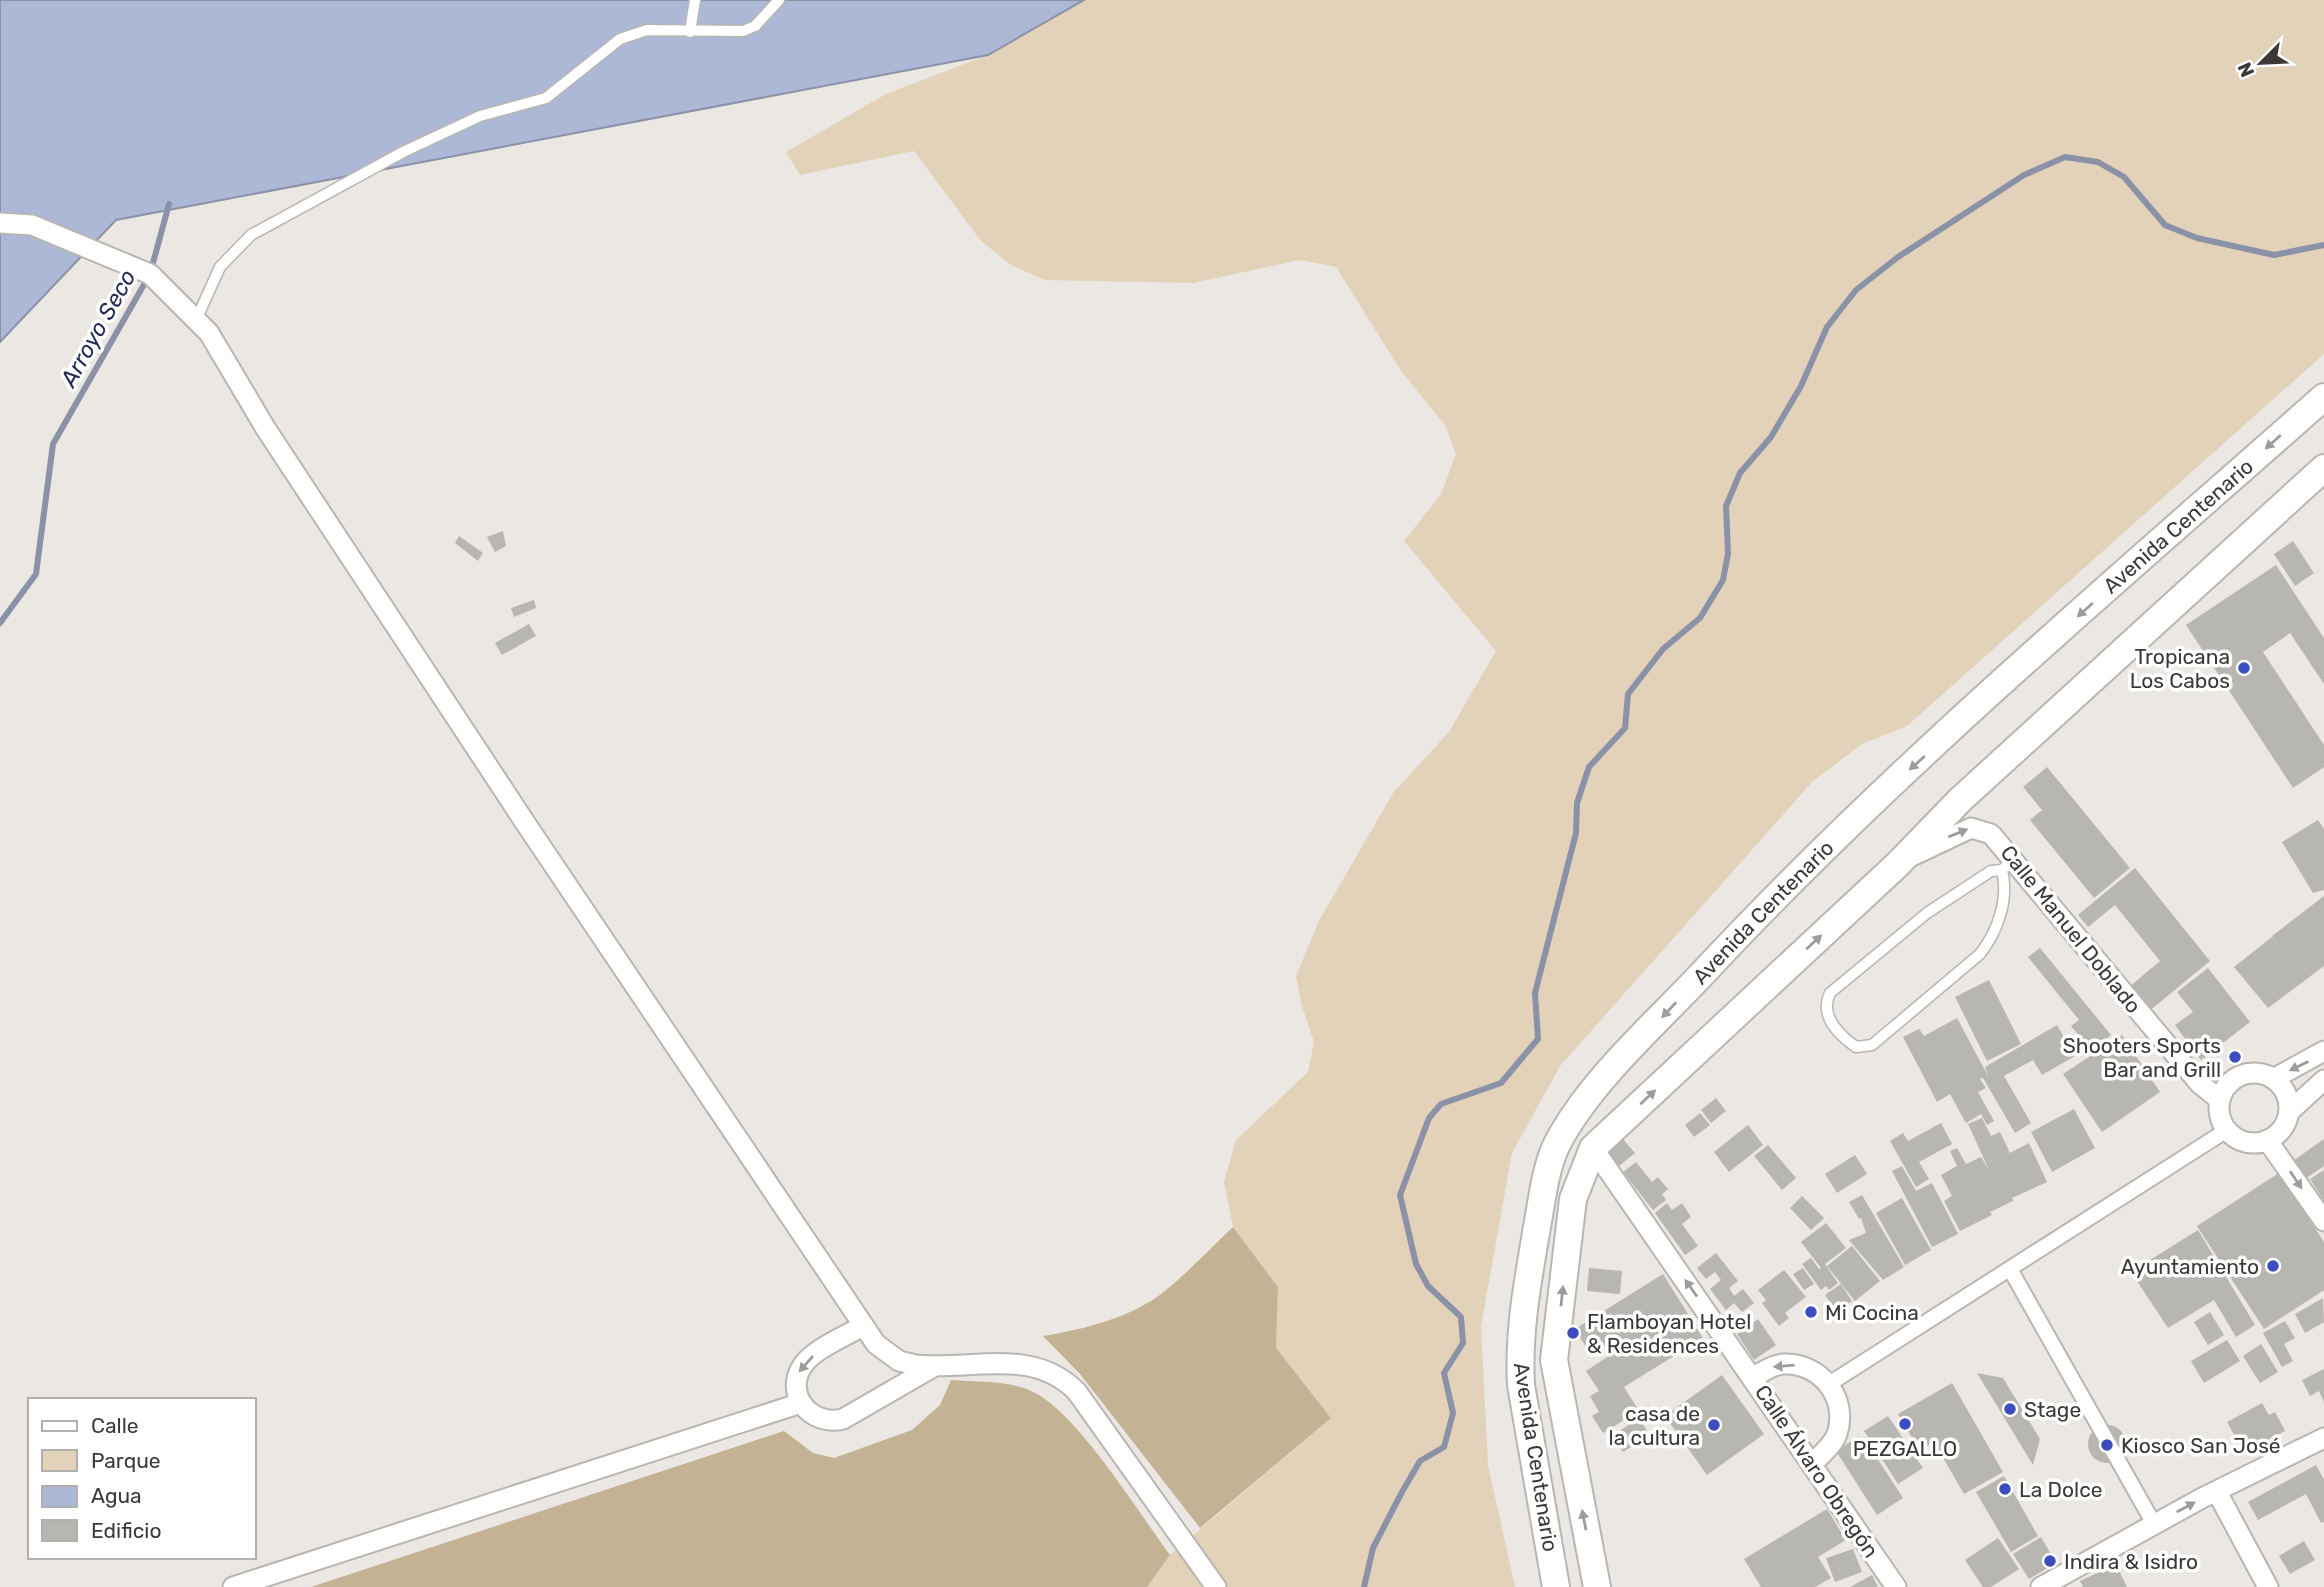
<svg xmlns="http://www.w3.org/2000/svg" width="2324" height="1587" font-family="Rubik,sans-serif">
  <rect width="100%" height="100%" fill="#ebe8e4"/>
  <path fill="#e1d2b9" d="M1084 0H2324V354L1907 726 1862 744 1813 781 1560 1066 1512 1153 1481 1326 1488 1465 1515 1587H1147L1170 1555 1331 1418 1276 1348 1278 1287 1233 1227 1224 1182 1236 1140 1308 1072 1314 1042 1302 1006 1296 976 1319 921 1393 793 1449 732 1496 651 1404 541 1441 494 1456 454 1445 425 1401 371 1336 267 1300 260 1193 283 1045 280 1011 265 981 241 914 151 800 175 786 152 886 94 988 55Z"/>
  <g fill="#c3b294">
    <path d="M1233 1227 1278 1287 1276 1348 1331 1418 1200 1528 1080 1374 1043 1336C1085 1329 1131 1318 1165 1291 1189 1271 1211 1248 1233 1227Z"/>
    <path d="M951 1380C977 1382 1007 1380 1031 1391 1075 1409 1139 1513 1170 1555L1147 1587H311L784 1431 813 1453 834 1458 912 1430 940 1405Z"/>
  </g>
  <path fill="#adb7d6" stroke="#8b91a7" stroke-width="2" d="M0 0H1084L988 55 116 220 0 342Z"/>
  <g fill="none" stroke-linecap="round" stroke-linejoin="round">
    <g stroke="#8b91a7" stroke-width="6">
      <path d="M0 623 36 574 53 444 150 274 169 204"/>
      <path d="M1364 1587 1373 1548 1402 1492 1420 1461 1444 1447 1453 1413 1444 1373 1463 1343 1461 1317 1428 1286 1416 1264 1400 1195 1429 1118 1441 1104 1501 1083 1538 1039 1535 993 1576 833 1577 803 1589 767 1625 728 1628 694 1663 649 1700 618 1723 580 1728 554 1726 506 1740 473 1771 437 1801 386 1827 327 1856 290 1898 257 2024 175 2065 157 2098 162 2124 177 2165 225 2197 238 2274 255 2324 245"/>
    </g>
  </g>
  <g fill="#b8b6b1">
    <path d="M503 531 506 546 495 552 487 537Z"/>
    <path d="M459 536 483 553 478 561 455 543Z"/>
    <path d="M2293 541 2314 573 2295 586 2274 554Z"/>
    <path d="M2276 565 2324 638V684L2290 633 2263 652 2324 745V767L2293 788 2186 625Z"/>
    <path d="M534 600 536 608 514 617 511 608Z"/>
    <path d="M529 624 536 636 502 655 495 643Z"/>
    <path d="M2047 767 2130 868 2094 898 2030 820 2042 810 2023 787Z"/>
    <path d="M2318 820 2324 829V890L2313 893 2282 842Z"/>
    <path d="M2135 868 2210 961 2148 1012 2128 988 2160 961 2115 905 2088 927 2078 915Z"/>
    <path d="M2324 896V966L2268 1008 2234 967 2272 937 2278 945 2272 936Z"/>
    <path d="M2040 948 2111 1035 2092 1051 2071 1026 2079 1020 2028 957Z"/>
    <path d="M2208 968 2250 1022 2201 1060 2175 1025 2193 1012 2177 992Z"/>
    <path d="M1989 980 2021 1044 1987 1061 1955 997Z"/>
    <path d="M1957 1018 1988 1076 1985 1067 2057 1025 2075 1056 2042 1075 2033 1060 2004 1076 2031 1123 2015 1133 1983 1078 1980 1079 1986 1088 1978 1092 1994 1121 1987 1125 1981 1114 1966 1123 1950 1094 1937 1102 1903 1037 1919 1029 1924 1036Z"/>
    <path d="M2122 1035 2160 1092 2102 1132 2063 1074Z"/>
    <path d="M1716 1098 1726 1111 1711 1123 1701 1110Z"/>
    <path d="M2074 1109 2095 1148 2052 1172 2031 1132Z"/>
    <path d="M1700 1113 1710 1125 1694 1137 1685 1125Z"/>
    <path d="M1982 1118 1991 1136 2000 1132 2010 1153 2029 1143 2047 1182 2012 1198 2013 1201 1990 1212 1992 1215 1960 1231 1944 1201 1952 1196 1941 1175 1957 1166 1950 1151 1957 1148 1966 1164 1981 1157 1989 1170 1968 1124Z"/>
    <path d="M1941 1123 1952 1144 1919 1162 1929 1179 1916 1187 1890 1141 1903 1133 1908 1141Z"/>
    <path d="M1748 1125 1763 1145 1729 1172 1714 1152Z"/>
    <path d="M1622 1138 1635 1153 1619 1166 1606 1151Z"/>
    <path d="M2324 1139V1166L2302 1181 2290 1163Z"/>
    <path d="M1768 1145 1796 1178 1782 1190 1754 1156Z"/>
    <path d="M1855 1155 1867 1174 1837 1193 1825 1174Z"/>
    <path d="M1636 1162 1652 1182 1658 1177 1668 1189 1662 1194 1666 1200 1653 1210 1623 1172Z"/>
    <path d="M1902 1166 1916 1191 1932 1183 1958 1234 1932 1247 1892 1171Z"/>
    <path d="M2324 1170V1201L2310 1179Z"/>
    <path d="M2279 1173 2324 1242V1290L2264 1329 2197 1226Z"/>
    <path d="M1862 1195 1904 1267 1883 1280 1849 1240 1866 1233 1861 1218 1859 1219 1849 1202Z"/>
    <path d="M1802 1196 1824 1218 1811 1230 1790 1208Z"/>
    <path d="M1902 1198 1931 1250 1905 1265 1876 1213Z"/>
    <path d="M1667 1203 1672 1210 1682 1203 1691 1217 1682 1224 1698 1246 1685 1255 1655 1213Z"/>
    <path d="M1826 1223 1846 1248 1825 1264 1838 1283 1829 1290 1826 1286 1821 1290 1802 1264 1811 1258 1819 1269 1821 1268 1801 1242Z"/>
    <path d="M2198 1230 2255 1325 2236 1337 2214 1300 2168 1328 2131 1272Z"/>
    <path d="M1852 1246 1880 1281 1855 1301 1827 1266Z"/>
    <path d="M1716 1253 1738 1281 1729 1288 1734 1296 1743 1289 1754 1303 1742 1312 1734 1303 1726 1310 1710 1289 1721 1280 1715 1272 1706 1279 1697 1268Z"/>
    <path d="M1589 1268 1622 1271 1620 1294 1587 1291Z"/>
    <path d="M1803 1268 1814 1284 1804 1290 1793 1274Z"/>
    <path d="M1784 1270 1806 1297 1785 1313 1789 1318 1779 1326 1762 1303 1766 1300 1758 1290Z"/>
    <path d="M1663 1274 1703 1338 1624 1387 1639 1411 1603 1433 1592 1416 1599 1412 1590 1396 1599 1391 1586 1371 1610 1355 1600 1339 1586 1347 1575 1329Z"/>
    <path d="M1841 1284 1852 1301 1837 1312 1825 1295Z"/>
    <path d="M2323 1298 2324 1322 2305 1333 2295 1314Z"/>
    <path d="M2210 1312 2224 1335 2208 1345 2194 1322Z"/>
    <path d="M1758 1319 1776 1345 1754 1360 1737 1334Z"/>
    <path d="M2285 1321 2295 1338 2284 1344 2293 1361 2282 1367 2263 1333Z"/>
    <path d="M2227 1340 2240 1361 2204 1383 2191 1361Z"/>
    <path d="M2261 1344 2278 1372 2260 1383 2243 1356Z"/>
    <path d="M2324 1369V1402L2319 1391 2310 1396 2302 1380Z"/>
    <path d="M1977 1373 2003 1378 2040 1439 2033 1465Z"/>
    <path d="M1722 1375 1764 1434 1707 1475 1665 1416Z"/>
    <path d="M1952 1383 2003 1472 1964 1494 1934 1442 1919 1450 1898 1414Z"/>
    <path d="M2262 1403 2269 1415 2275 1412 2285 1431 2244 1453 2227 1422Z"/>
    <path d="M1888 1416 1923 1468 1898 1484 1864 1431Z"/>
    <path d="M1639 1418 1650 1435 1623 1452 1612 1436Z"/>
    <circle cx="2107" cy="1444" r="19"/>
    <path d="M1859 1436 1863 1443 1866 1441 1903 1498 1877 1515 1836 1451Z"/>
    <path d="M2316 1465 2324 1480V1522L2321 1523 2306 1494 2258 1520 2248 1502Z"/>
    <path d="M2004 1476 2038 1536 2011 1552 1976 1492Z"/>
    <path d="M1827 1509 1846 1540 1818 1557 1831 1578 1815 1587H1761L1744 1559Z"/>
    <path d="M2041 1537 2056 1563 2029 1579 2013 1554Z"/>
    <path d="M1998 1538 2019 1569 1991 1587H1983L1965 1560Z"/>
    <path d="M2304 1541 2315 1560 2290 1574 2279 1556Z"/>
    <path d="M1853 1549 1862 1572 1835 1582 1826 1558Z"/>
    <path d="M2116 1564 2127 1587H2083L2080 1581Z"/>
    <path d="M1872 1575 1878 1587H1850Z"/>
  </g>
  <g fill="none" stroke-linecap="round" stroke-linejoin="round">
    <defs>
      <g id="service">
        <path d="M690 32 695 0"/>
        <path d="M196 320 220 267 251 235 403 152 480 116 546 98 620 39 647 30 743 31 755 26 779 0"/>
        <path d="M2002 870C2009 899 1998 931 1980 954L1872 1045 1856 1047C1839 1035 1819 1016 1830 993L1927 913 1991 871 2002 870 2014 859"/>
      </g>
      <g id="pedestrian">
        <path d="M2010 1269 2154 1524"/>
        <path d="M1829 1384 2227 1130"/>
      </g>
      <g id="minor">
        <path d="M0 223 32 225 150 274 209 333 266 429 528 827 876 1344 899 1361 916 1365C972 1371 1032 1346 1077 1392L1216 1587"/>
        <path d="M1914 855 1971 828 1991 834 2199 1083 2220 1100"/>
        <circle cx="2254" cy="1108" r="35"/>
        <path d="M2273 1079 2324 1051"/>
        <path d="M2289 1112 2324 1080"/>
        <path d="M2267 1140 2324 1221"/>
        <path d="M1593 1148 1896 1587"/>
        <path d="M862 1326C845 1337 815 1348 803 1365 783 1394 811 1427 843 1419L933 1367"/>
        <path d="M1753 1377C1763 1372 1772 1365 1783 1364 1820 1362 1849 1398 1837 1434 1833 1445 1821 1455 1813 1463"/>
        <path d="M2217 1492 2268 1587"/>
        <path d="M233 1587 801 1403"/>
        <path d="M2041 1587 2202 1498 2324 1438"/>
      </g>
      <g id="secondary">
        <path id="s1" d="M1556 1587 1521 1385C1518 1331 1528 1280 1537 1227 1542 1200 1545 1169 1557 1144 1589 1082 1655 1024 1703 973 1893 769 2115 582 2324 397"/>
        <path d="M1597 1587 1554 1360 1573 1199 1593 1148 1898 864 1960 800 2324 468"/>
      </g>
    </defs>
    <use href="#service" stroke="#b9b6b2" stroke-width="13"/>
    <use href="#pedestrian" stroke="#b9b6b2" stroke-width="18"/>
    <use href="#minor" stroke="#b9b6b2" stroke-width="23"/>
    <use href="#secondary" stroke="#b9b6b2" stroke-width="30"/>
    <use href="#service" stroke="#fff" stroke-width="10"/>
    <use href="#pedestrian" stroke="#fff" stroke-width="14"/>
    <use href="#minor" stroke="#fff" stroke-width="19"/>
    <use href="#secondary" stroke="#fff" stroke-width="26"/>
  </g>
  <defs><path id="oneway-solid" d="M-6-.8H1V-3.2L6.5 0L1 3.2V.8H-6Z" transform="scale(1.75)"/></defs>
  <g fill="#9d9c9c">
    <use href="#oneway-solid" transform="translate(2273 442) rotate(138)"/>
    <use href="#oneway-solid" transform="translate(2085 610) rotate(138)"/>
    <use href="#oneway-solid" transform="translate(1917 763) rotate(138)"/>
    <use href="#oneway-solid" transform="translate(1958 833) rotate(-22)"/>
    <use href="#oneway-solid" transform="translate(1814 942) rotate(-43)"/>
    <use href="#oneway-solid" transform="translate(1669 1010) rotate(133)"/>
    <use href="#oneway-solid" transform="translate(2299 1066) rotate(154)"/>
    <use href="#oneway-solid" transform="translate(1648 1097) rotate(-43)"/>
    <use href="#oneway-solid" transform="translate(2296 1180) rotate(56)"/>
    <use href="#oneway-solid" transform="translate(1691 1288) rotate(-125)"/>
    <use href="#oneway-solid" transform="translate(1562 1296) rotate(-84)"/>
    <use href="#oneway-solid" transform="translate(806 1364) rotate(131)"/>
    <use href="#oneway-solid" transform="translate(1784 1366) rotate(175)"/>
    <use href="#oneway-solid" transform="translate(2186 1507) rotate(-28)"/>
    <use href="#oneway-solid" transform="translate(1584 1520) rotate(-101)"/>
  </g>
  <g fill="#3d4cbf" stroke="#fff" stroke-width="2.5">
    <circle cx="2244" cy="668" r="7"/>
    <circle cx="2235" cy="1057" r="7"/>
    <circle cx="2273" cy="1266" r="7"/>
    <circle cx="1811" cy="1312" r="7"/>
    <circle cx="1573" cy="1333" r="7"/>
    <circle cx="2010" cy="1409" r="7"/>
    <circle cx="1905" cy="1424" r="7"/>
    <circle cx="1714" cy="1425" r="7"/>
    <circle cx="2107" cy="1445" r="7"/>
    <circle cx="2005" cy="1489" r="7"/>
    <circle cx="2050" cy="1561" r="7"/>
  </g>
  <g text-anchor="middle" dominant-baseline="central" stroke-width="7" stroke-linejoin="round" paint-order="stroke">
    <g font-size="21" fill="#3b3938" stroke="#fff">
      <text stroke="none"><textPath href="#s1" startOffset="1328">Avenida Centenario</textPath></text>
      <text stroke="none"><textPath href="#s1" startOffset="761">Avenida Centenario</textPath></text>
      <text transform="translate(2071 929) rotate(51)">Calle Manuel Doblado</text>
      <text transform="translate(1536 1457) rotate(81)">Avenida Centenario</text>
      <text transform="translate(1817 1471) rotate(56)">Calle Álvaro Obregón</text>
    </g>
    <g font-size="21" fill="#3b3938" stroke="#fff" text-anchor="start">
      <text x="2230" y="656" text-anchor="end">Tropicana<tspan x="2230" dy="24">Los Cabos</tspan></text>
      <text x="2221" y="1045" text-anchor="end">Shooters Sports<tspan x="2221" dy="24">Bar and Grill</tspan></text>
      <text x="2259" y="1266" text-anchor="end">Ayuntamiento</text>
      <text x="1825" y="1312">Mi Cocina</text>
      <text x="1587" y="1321">Flamboyan Hotel<tspan x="1587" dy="24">&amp; Residences</tspan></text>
      <text x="2024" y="1409">Stage</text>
      <text x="1700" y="1413" text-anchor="end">casa de<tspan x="1700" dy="24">la cultura</tspan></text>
      <text x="2121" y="1445">Kiosco San José</text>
      <text x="1905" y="1448" text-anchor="middle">PEZGALLO</text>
      <text x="2019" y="1489">La Dolce</text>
      <text x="2064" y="1561">Indira &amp; Isidro</text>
    </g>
    <g font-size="23" font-style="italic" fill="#232b55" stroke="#fff">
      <text transform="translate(98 328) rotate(-61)">Arroyo Seco</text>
    </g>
  </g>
  <rect x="28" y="1398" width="228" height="161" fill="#ffffff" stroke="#b1b0af" stroke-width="2"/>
  <rect x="42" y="1421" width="35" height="10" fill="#ffffff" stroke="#b1b0af" stroke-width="2"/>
  <text x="91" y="1433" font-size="21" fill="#3b3938">Calle</text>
  <rect x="42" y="1450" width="35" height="21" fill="#e1d2b9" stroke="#b1b0af" stroke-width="2"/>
  <text x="91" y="1468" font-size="21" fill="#3b3938">Parque</text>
  <rect x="42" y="1486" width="35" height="21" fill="#adb7d6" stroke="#b1b0af" stroke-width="2"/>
  <text x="91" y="1503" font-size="21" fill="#3b3938">Agua</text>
  <rect x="42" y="1520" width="35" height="21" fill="#b8b6b1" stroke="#b1b0af" stroke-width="2"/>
  <text x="91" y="1538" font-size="21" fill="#3b3938">Edificio</text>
  <g transform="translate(2261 63) rotate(246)" stroke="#ffffff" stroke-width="5" paint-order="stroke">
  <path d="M0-5L12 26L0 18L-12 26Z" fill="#3b3938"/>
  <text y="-10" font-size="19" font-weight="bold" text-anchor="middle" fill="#3b3938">N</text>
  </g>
</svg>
